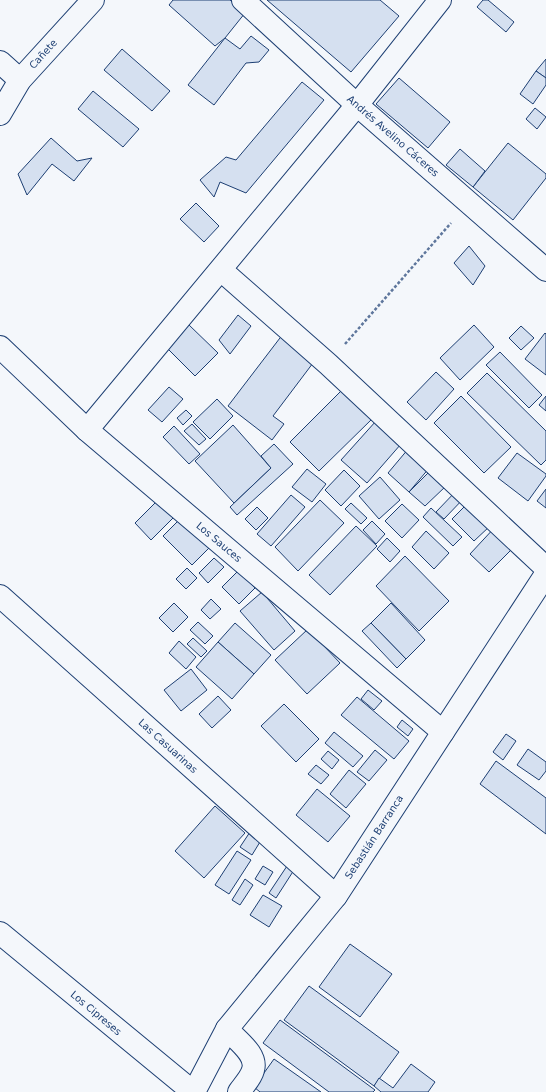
<svg xmlns="http://www.w3.org/2000/svg" width="546" height="1092" font-family="'DejaVu Sans',sans-serif">
  <rect width="100%" height="100%" fill="#f4f7fb"/>
  <g fill="#d5e0f0" stroke="#1d3f73">
    <path d="M173 0H230L245 13 225 38 215 46 169 5Z"/>
    <path d="M267 0H380L399 16 351 72Z"/>
    <path d="M483 0H488L514 22 506 32 477 7Z"/>
    <path d="M251 36 269 50 259 62 246 63 214 105 188 85 225 38 240 49Z"/>
    <path d="M122 49 170 91 152 111 104 70Z"/>
    <path d="M546 59V78L536 71Z"/>
    <path d="M536 71 546 78V85L533 104 520 94Z"/>
    <path d="M399 78 450 122 428 148 376 104Z"/>
    <path d="M302 82 324 100 246 193 220 182 214 197 200 180 226 157 236 160Z"/>
    <path d="M93 91 139 129 123 147 78 109Z"/>
    <path d="M535 108 546 117 537 129 526 119Z"/>
    <path d="M51 138 77 161 92 158 74 181 52 164 27 195 18 174Z"/>
    <path d="M508 143 546 174V178L513 220 473 187Z"/>
    <path d="M460 149 485 171 473 187 446 165Z"/>
    <path d="M196 203 219 226 204 242 180 219Z"/>
    <path d="M469 246 485 266 473 285 454 263Z"/>
    <path d="M238 315 251 326 230 354 219 340Z"/>
    <path d="M188 324 218 353 195 376 166 347Z"/>
    <path d="M474 325 494 347 460 380 440 358Z"/>
    <path d="M521 326 534 338 521 350 509 338Z"/>
    <path d="M545 333 546 334V375L525 359Z"/>
    <path d="M283 334 316 359 273 416 284 424 272 440 228 406Z"/>
    <path d="M500 352 542 395 529 408 486 365Z"/>
    <path d="M436 372 454 389 426 420 407 402Z"/>
    <path d="M487 373 546 431V460L541 465 467 393Z"/>
    <path d="M169 387 183 399 162 422 148 410Z"/>
    <path d="M344 388 373 418 319 471 290 442Z"/>
    <path d="M461 396 511 447 484 473 434 423Z"/>
    <path d="M546 396V411L539 405Z"/>
    <path d="M217 399 233 416 210 439 193 422Z"/>
    <path d="M186 410 192 416 183 425 177 418Z"/>
    <path d="M376 421 401 444 367 483 341 460Z"/>
    <path d="M192 424 206 439 199 445 184 431Z"/>
    <path d="M233 425 271 468 234 503 195 461Z"/>
    <path d="M174 426 200 454 189 464 163 437Z"/>
    <path d="M274 444 293 464 237 515 230 507 271 468 261 456Z"/>
    <path d="M409 448 430 467 409 492 388 473Z"/>
    <path d="M517 453 546 474V476L528 501 498 478Z"/>
    <path d="M307 469 326 484 312 502 292 487Z"/>
    <path d="M344 470 360 486 341 506 325 490Z"/>
    <path d="M431 470 446 486 425 506 409 492Z"/>
    <path d="M380 477 400 500 379 519 359 496Z"/>
    <path d="M458 489 466 496 444 519 436 512Z"/>
    <path d="M546 489V508L537 501Z"/>
    <path d="M291 495 305 507 271 546 257 534Z"/>
    <path d="M320 500 344 523 298 571 275 547Z"/>
    <path d="M157 501 173 518 151 540 135 523Z"/>
    <path d="M351 503 367 518 361 524 345 509Z"/>
    <path d="M402 504 419 520 402 538 385 521Z"/>
    <path d="M467 504 490 526 474 541 452 519Z"/>
    <path d="M257 507 268 518 256 530 245 519Z"/>
    <path d="M431 508 462 537 453 546 423 517Z"/>
    <path d="M180 519 209 548 192 565 163 536Z"/>
    <path d="M372 521 385 534 376 544 363 530Z"/>
    <path d="M497 525 517 544 489 572 470 554Z"/>
    <path d="M356 526 377 546 330 595 309 575Z"/>
    <path d="M426 531 449 553 434 569 412 547Z"/>
    <path d="M387 538 400 551 390 562 377 549Z"/>
    <path d="M405 556 449 601 419 631 376 586Z"/>
    <path d="M214 558 224 567 208 583 199 573Z"/>
    <path d="M187 568 197 578 186 589 176 579Z"/>
    <path d="M238 571 255 588 239 604 222 587Z"/>
    <path d="M262 592 295 631 274 650 240 611Z"/>
    <path d="M211 599 221 609 210 619 201 610Z"/>
    <path d="M174 603 188 617 173 632 159 618Z"/>
    <path d="M391 603 425 640 406 659 371 623Z"/>
    <path d="M198 622 213 636 205 644 190 630Z"/>
    <path d="M235 623 271 655 254 674 218 642Z"/>
    <path d="M371 623 406 659 397 668 362 631Z"/>
    <path d="M308 629 340 663 307 694 275 660Z"/>
    <path d="M193 638 207 651 201 657 187 644Z"/>
    <path d="M179 641 196 657 186 669 169 653Z"/>
    <path d="M218 642 254 674 232 699 196 667Z"/>
    <path d="M191 669 207 690 181 711 164 690Z"/>
    <path d="M368 690 382 701 374 710 361 699Z"/>
    <path d="M218 696 231 710 212 728 199 714Z"/>
    <path d="M357 697 409 741 394 759 341 715Z"/>
    <path d="M284 704 319 739 296 762 261 726Z"/>
    <path d="M402 720 413 729 408 736 397 727Z"/>
    <path d="M334 732 363 756 353 767 325 743Z"/>
    <path d="M506 734 516 741 503 760 493 752Z"/>
    <path d="M528 749 546 762V771L539 780 517 765Z"/>
    <path d="M375 750 387 760 369 781 357 772Z"/>
    <path d="M328 751 339 760 332 769 321 759Z"/>
    <path d="M496 761 546 798V834L480 784Z"/>
    <path d="M316 765 329 775 321 784 308 774Z"/>
    <path d="M349 770 366 784 346 808 330 794Z"/>
    <path d="M317 789 350 816 328 842 296 815Z"/>
    <path d="M215 806 245 833 204 878 175 851Z"/>
    <path d="M252 829 263 837 252 855 240 847Z"/>
    <path d="M237 851 251 860 229 894 215 885Z"/>
    <path d="M263 866 273 872 265 885 255 879Z"/>
    <path d="M287 866 294 870 276 898 269 893Z"/>
    <path d="M245 879 253 885 240 905 232 900Z"/>
    <path d="M263 895 282 906 269 927 250 915Z"/>
    <path d="M350 944 392 974 360 1017 319 987Z"/>
    <path d="M309 986 399 1052 374 1086 284 1020Z"/>
    <path d="M280 1020 375 1090 373 1092H329L263 1043Z"/>
    <path d="M274 1059 321 1092H260L254 1087Z"/>
    <path d="M411 1064 435 1082 428 1092H381L374 1086 379 1078 393 1088Z"/>
  </g>
  <g fill="none" stroke-linecap="round" stroke-linejoin="round">
    <defs>
      <g id="street">
        <path d="M243 0 357 105 546 270"/>
        <path d="M0 62 20 80"/>
        <path d="M0 114 20 80 93 0"/>
        <path d="M221 270 328 364 546 568"/>
        <path d="M0 347 87 430 443 732"/>
        <path d="M87 430 357 105 440 0"/>
        <path d="M0 596 336 896"/>
        <path d="M0 933 193 1092"/>
        <path d="M227 1029C236 1040 258 1054 253 1070 251 1078 243 1086 239 1092"/>
      </g>
      <path id="secondary" d="M194 1092 227 1029 336 896 546 574"/>
    </defs>
    <use href="#street" stroke="#1d3f73" stroke-width="24"/>
    <use href="#secondary" stroke="#1d3f73" stroke-width="24"/>
    <path stroke="#5e769c" stroke-width="2.5" stroke-dasharray="3 2" stroke-linecap="butt" d="M345 344 451 223"/>
    <use href="#street" stroke="#f4f7fb" stroke-width="22"/>
    <use href="#secondary" stroke="#f4f7fb" stroke-width="22"/>
  </g>
  <g text-anchor="middle" dominant-baseline="central" stroke-width="3" stroke-linejoin="round" paint-order="stroke">
    <g font-size="10" fill="#1d3f73" stroke="#f4f7fb">
      <text transform="translate(43 54) rotate(-48)">Cañete</text>
      <text transform="translate(393 136) rotate(41)">Andrés Avelino Cáceres</text>
      <text transform="translate(219 542) rotate(40)">Los Sauces</text>
      <text transform="translate(168 746) rotate(42)">Las Casuarinas</text>
      <text transform="translate(374 837) rotate(-57)">Sebastián Barranca</text>
      <text transform="translate(96 1013) rotate(40)">Los Cipreses</text>
    </g>
  </g>
</svg>
